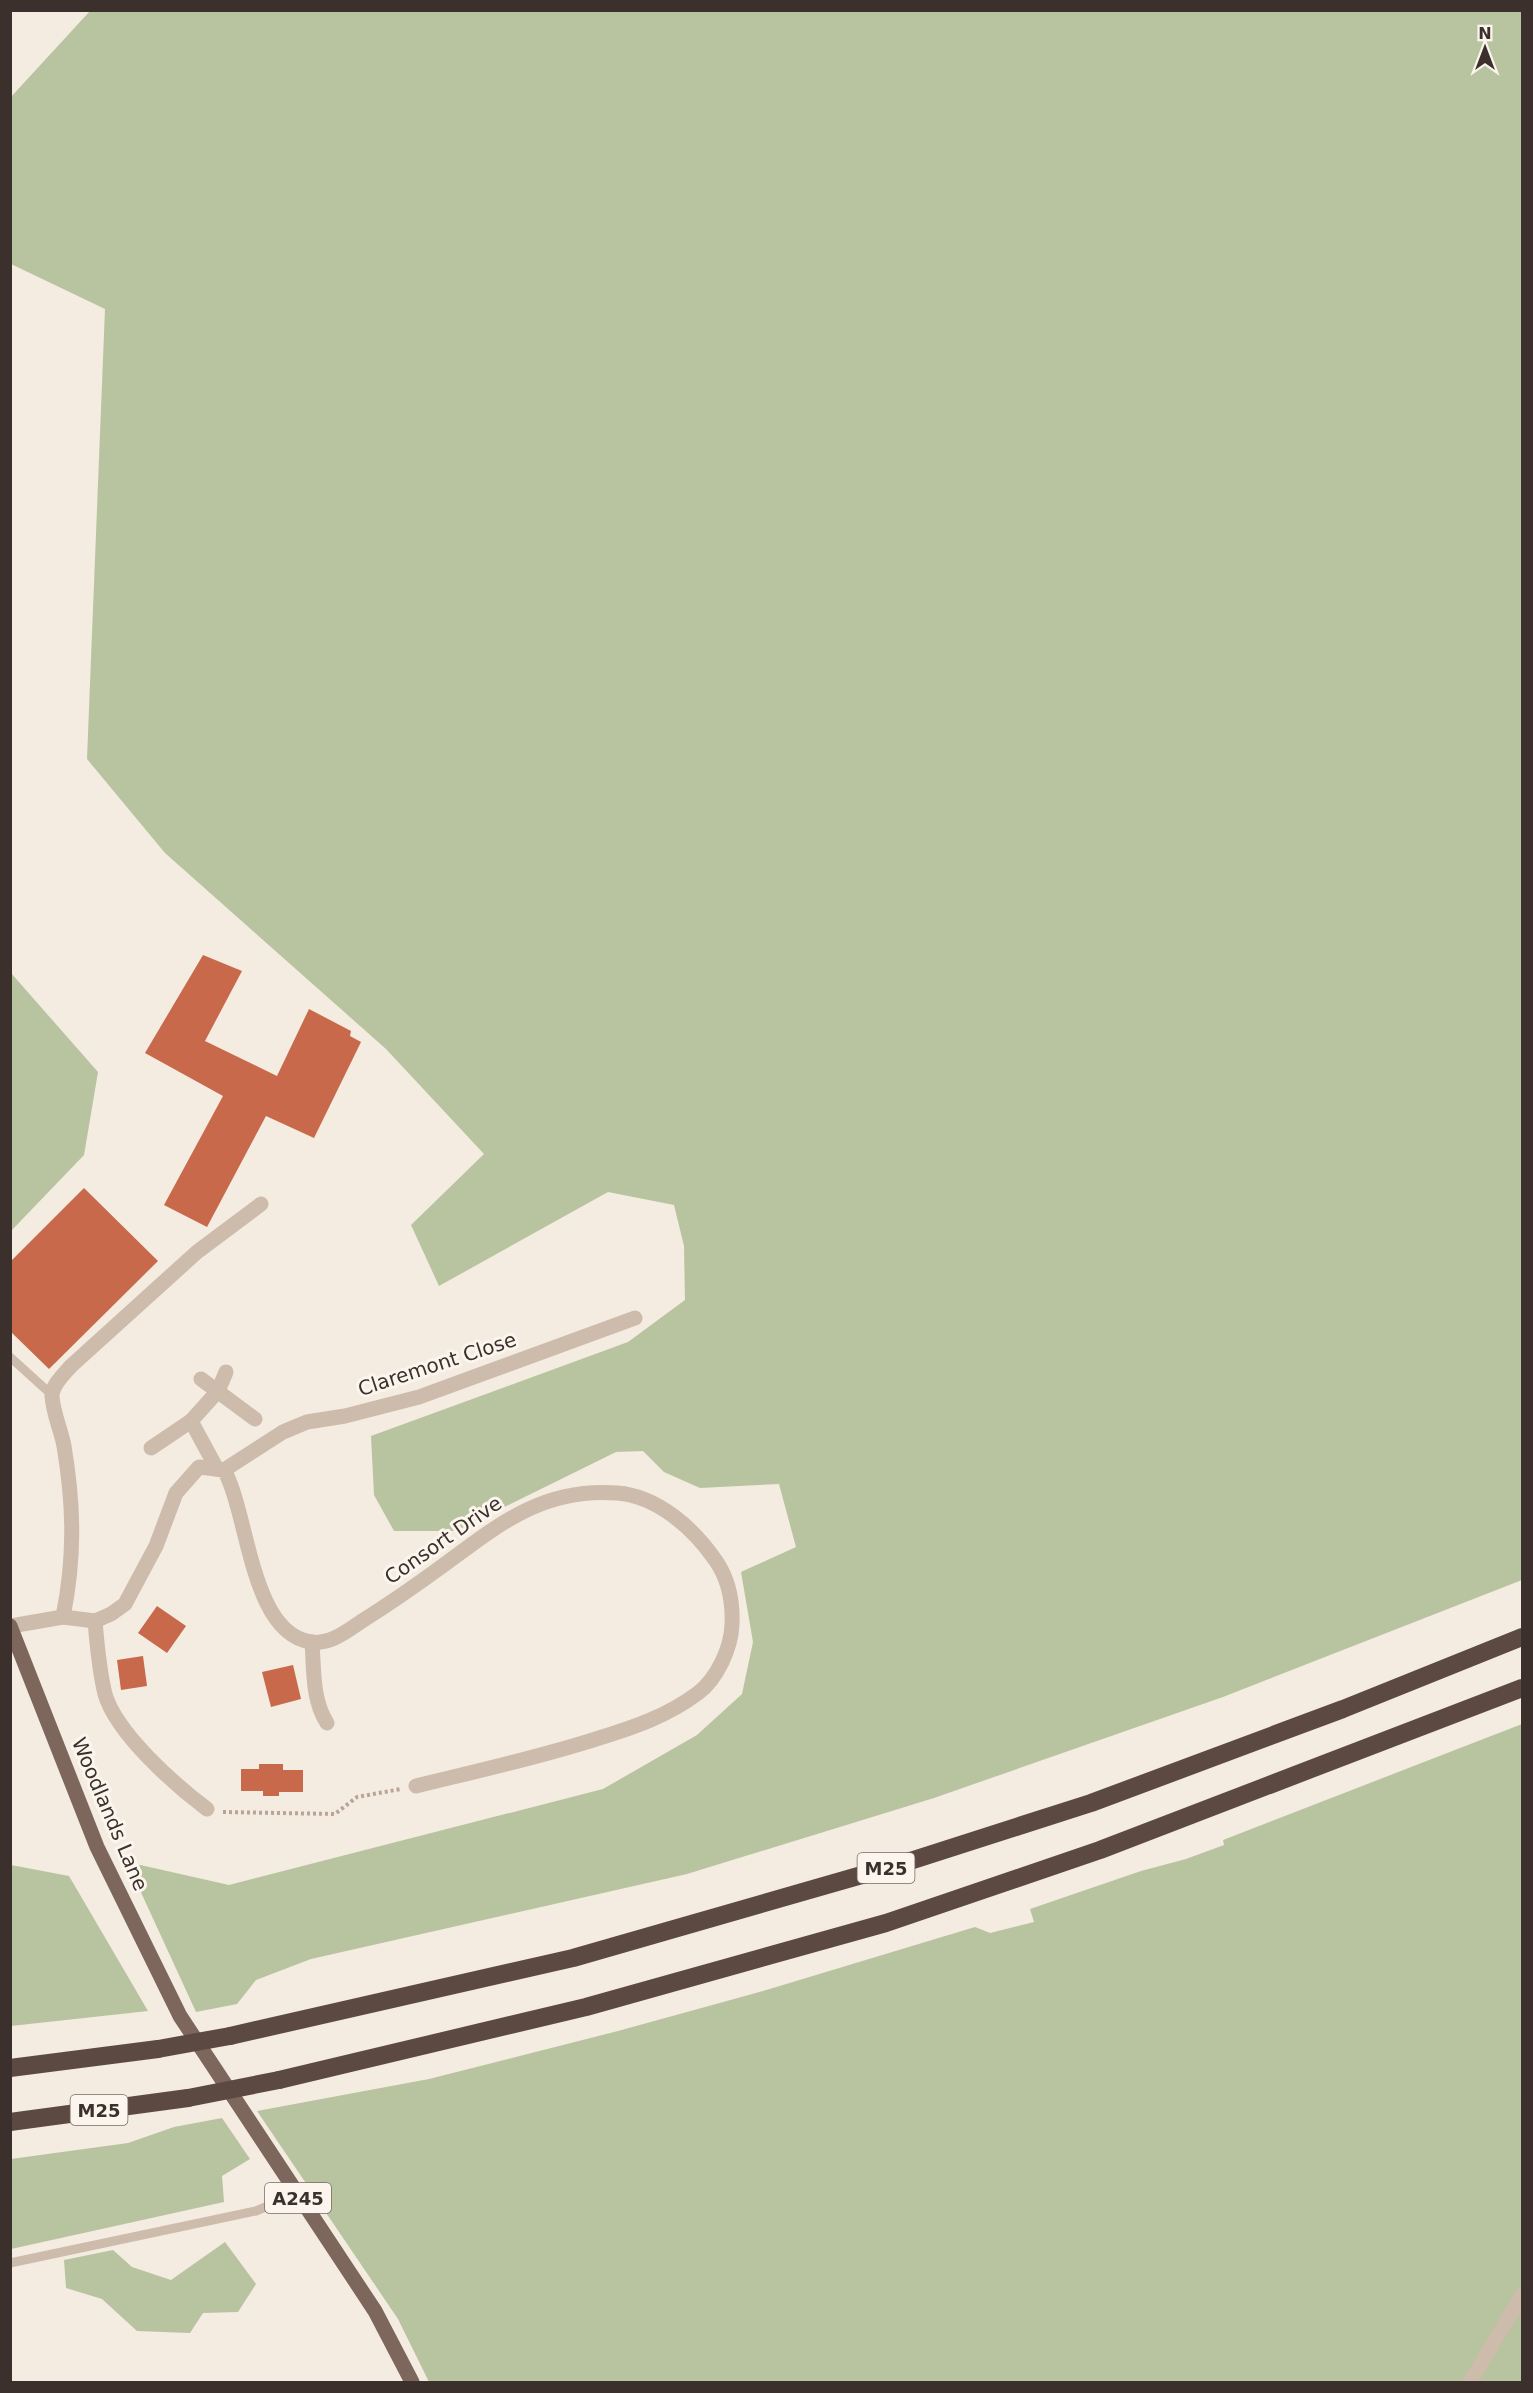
<svg xmlns="http://www.w3.org/2000/svg" width="1533" height="2393" font-family="'DejaVu Sans',sans-serif">
  <rect width="100%" height="100%" fill="#f4ebe1"/>
  <g fill="#b8c4a0">
    <path d="M90 11H1522V1580L1223 1697 934 1798 687 1874 311 1959 256 1980 237 2004 196 2012 127 1862 229 1885 603 1789 697 1735 742 1694 753 1642 741 1572 796 1547 779 1484 700 1488 664 1472 643 1451 616 1452 456 1531H394L374 1495 371 1436 628 1342 685 1300 684 1246 674 1205 608 1192 439 1286 411 1225 484 1154 386 1049 165 853 87 759 105 309 11 264 10 98Z"/>
    <path d="M11 973 98 1072 84 1155 11 1231Z"/>
    <path d="M1522 1724V2382H429L398 2319 257 2111 429 2079 618 2031 763 1991 975 1927 990 1933 1034 1922 1030 1909 1141 1871 1186 1859 1224 1845 1223 1840Z"/>
    <path d="M11 1865 69 1876 148 2011 11 2026Z"/>
    <path d="M222 2118 250 2159 222 2176 224 2202 11 2249V2159L128 2143 174 2127Z"/>
    <path d="M225 2242 256 2284 238 2312 203 2313 190 2333 137 2331 102 2299 66 2288 64 2260 113 2250 132 2267 171 2280Z"/>
  </g>
  <g fill="#c8694b">
    <path d="M203 955 242 971 205 1041 277 1076 309 1009 351 1031 350 1036 361 1042 314 1138 266 1116 207 1227 164 1205 223 1096 145 1053Z"/>
    <path d="M84 1188 158 1261 49 1369 10 1331V1262Z"/>
    <path d="M157 1606 186 1626 167 1653 138 1633Z"/>
    <path d="M143 1656 147 1686 121 1690 117 1660Z"/>
    <path d="M293 1665 301 1699 271 1707 262 1672Z"/>
    <path d="M259 1764H283V1770H303V1792H279V1796H263V1791H241V1769H259Z"/>
  </g>
  <g fill="none" stroke-linecap="round" stroke-linejoin="round">
    <path stroke="#b9a596" stroke-width="4" stroke-dasharray="3 3" stroke-linecap="butt" d="M223 1812 335 1814 357 1797 401 1789"/>
    <g stroke="#cdbbac" stroke-width="9">
      <path d="M10 1357 52 1395"/>
      <path d="M10 2263 256 2211 296 2194"/>
    </g>
    <g stroke="#cdbbac" stroke-width="15">
      <path d="M201 1379 255 1419"/>
      <path d="M191 1421 218 1391 226 1372"/>
      <path d="M151 1448 191 1421 217 1469"/>
      <path d="M224 1470 283 1432 307 1422 345 1416 419 1397 635 1318"/>
      <path d="M63 1617C75 1557 74 1506 64 1446 61 1430 53 1413 52 1396 52 1385 64 1374 71 1366L197 1252 261 1204"/>
      <path d="M95 1621C97 1645 99 1670 105 1694 116 1733 175 1785 207 1809"/>
      <path d="M11 1626 63 1617 95 1621 111 1614 125 1604 156 1546 176 1493 199 1467 224 1470C249 1514 250 1633 311 1642 330 1645 347 1631 362 1621 389 1604 415 1586 441 1567 497 1526 542 1487 617 1493 658 1496 694 1529 716 1561 729 1580 733 1602 732 1625 731 1648 717 1679 698 1693 668 1716 632 1728 596 1739 537 1758 477 1771 416 1786"/>
      <path d="M312 1642C314 1669 312 1700 327 1723"/>
    </g>
    <path stroke="#cdbbac" stroke-width="15" d="M1470 2382 1522 2295"/>
    <path stroke="#7d675c" stroke-width="15" d="M10 1626 97 1847 180 2016 375 2311 412 2382"/>
    <g stroke="#5c4a42" stroke-width="18">
      <path d="M230 2036 573 1958 907 1862 1091 1803 1343 1709 1522 1637"/>
      <path d="M10 2068 158 2049"/>
      <path d="M279 2080 586 2007 886 1923 1100 1850 1522 1688"/>
      <path d="M10 2122 188 2098"/>
    </g>
    <g stroke="#5c4a42" stroke-width="18">
      <path d="M158 2049 230 2036"/>
      <path d="M188 2098 279 2080"/>
    </g>
  </g>
  <g text-anchor="middle" dominant-baseline="central" stroke-width="6" stroke-linejoin="round" paint-order="stroke">
    <g fill="#fbf5ee" stroke="#756b66" stroke-width="1.5">
      <rect x="857.5" y="1853" width="57" height="30" rx="4.5"/>
      <rect x="70.5" y="2095" width="57" height="30" rx="4.5"/>
      <rect x="265" y="2183" width="66" height="30" rx="4.5"/>
    </g>
    <g font-size="18" font-weight="bold" fill="#3b302b">
      <text x="886" y="1868">M25</text>
      <text x="99" y="2110">M25</text>
      <text x="298" y="2198">A245</text>
    </g>
    <g font-size="20" fill="#3b302b" stroke="#fbf5ee">
      <text transform="translate(437 1364) rotate(-18)">Claremont Close</text>
      <text transform="translate(443 1540) rotate(-35)">Consort Drive</text>
      <text transform="translate(110 1814) rotate(67)">Woodlands Lane</text>
    </g>
  </g>
  <rect width="1533" height="2393" fill="none" stroke="#3b302b" stroke-width="24"/>
  <g transform="translate(1485 48)" stroke="#fbf5ee" stroke-width="4.5" paint-order="stroke">
  <path d="M0-4.5L10 22L0 15L-10 22Z" fill="#3b302b"/>
  <text y="-9" font-size="16" font-weight="bold" text-anchor="middle" fill="#3b302b">N</text>
  </g>
</svg>
